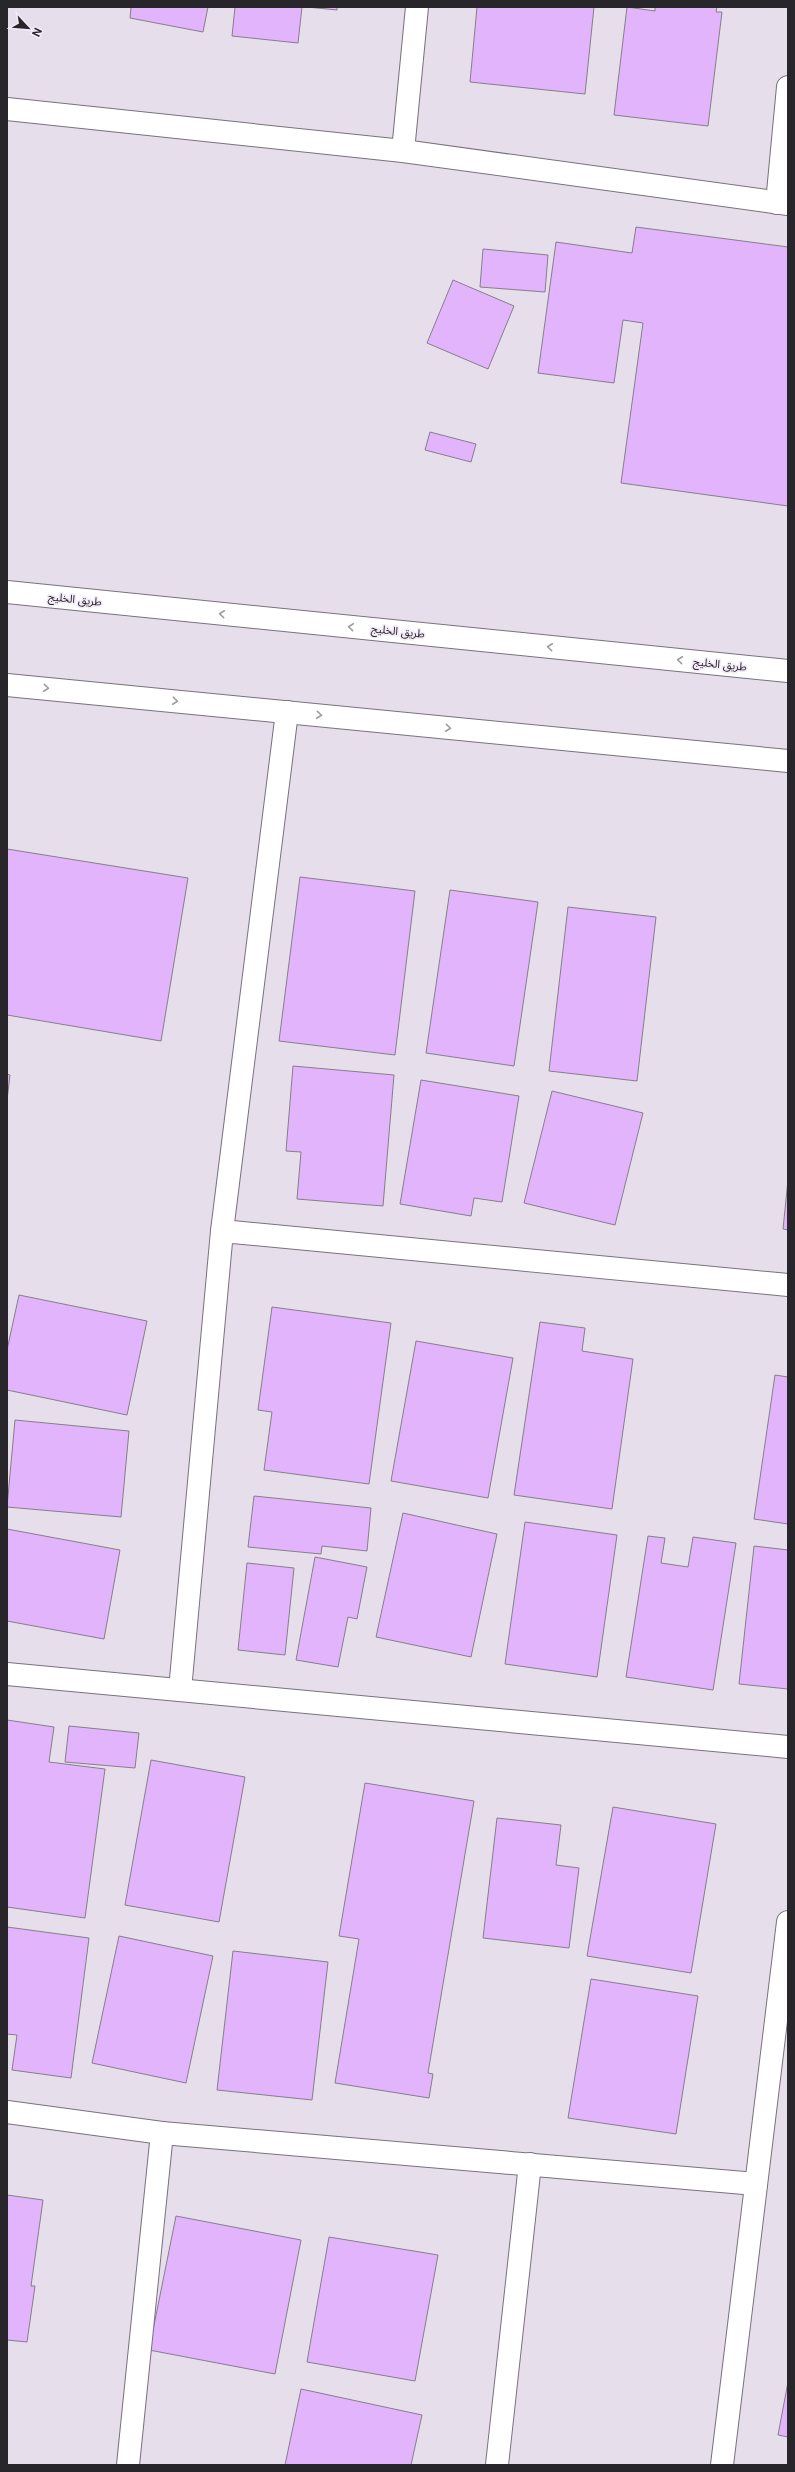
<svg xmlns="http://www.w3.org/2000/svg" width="795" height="2472" font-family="Inter,'Noto Sans Arabic',sans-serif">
  <rect width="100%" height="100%" fill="#e7deec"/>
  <g fill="#e2b4fb" stroke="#867e8b">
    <path d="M128 7H208L203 32 130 18 131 8Z"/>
    <path d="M235 7H302L298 43 232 36Z"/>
    <path d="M307 7H337V10Z"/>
    <path d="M477 7H594L585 94 470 82Z"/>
    <path d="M627 7 655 11V7H717L716 12H722L708 126 614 115Z"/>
    <path d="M636 227 788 247V506L621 483 643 323 623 320 614 383 538 373 556 242 632 253Z"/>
    <path d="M483 249 548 255 545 292 480 287Z"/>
    <path d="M453 280 514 306 488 369 427 343Z"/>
    <path d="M430 432 476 444 471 462 425 450Z"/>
    <path d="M7 849 188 878 161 1041 7 1015Z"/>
    <path d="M300 877 415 891 395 1055 279 1041Z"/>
    <path d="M450 890 538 902 514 1066 426 1053Z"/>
    <path d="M568 907 656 917 637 1081 549 1071Z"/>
    <path d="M293 1066 394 1075 383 1206 297 1199 301 1152 286 1151Z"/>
    <path d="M7 1074 10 1075 7 1100Z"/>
    <path d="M421 1080 519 1096 502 1202 474 1198 471 1216 400 1204Z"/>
    <path d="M552 1091 643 1113 615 1225 524 1203Z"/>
    <path d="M788 1180V1230L783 1229Z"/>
    <path d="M19 1295 147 1321 127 1415 7 1390V1350Z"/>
    <path d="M272 1307 391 1323 369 1484 264 1470 272 1412 258 1410Z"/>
    <path d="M540 1322 585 1328 582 1351 633 1359 612 1509 514 1495Z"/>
    <path d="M416 1341 513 1358 488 1498 391 1481Z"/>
    <path d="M775 1375 788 1377V1524L754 1519Z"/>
    <path d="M15 1420 129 1431 121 1517 7 1507Z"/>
    <path d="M254 1496 371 1508 367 1551 322 1546 321 1554 248 1547Z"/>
    <path d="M403 1513 497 1534 471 1657 376 1637Z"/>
    <path d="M525 1522 617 1535 597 1677 505 1664Z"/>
    <path d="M7 1529 120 1550 104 1639 7 1621Z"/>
    <path d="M648 1536 665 1538 661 1563 688 1567 693 1537 736 1543 713 1690 626 1677Z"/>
    <path d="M754 1546 788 1550V1689L739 1684Z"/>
    <path d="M315 1557 367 1567 357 1619 348 1617 338 1667 296 1660Z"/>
    <path d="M247 1563 294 1568 285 1655 238 1650Z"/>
    <path d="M7 1720 54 1727 49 1762 105 1769 85 1918 7 1907Z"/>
    <path d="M69 1726 139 1733 135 1768 65 1762Z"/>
    <path d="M151 1760 245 1777 219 1922 125 1905Z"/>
    <path d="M365 1783 474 1801 428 2073 433 2074 429 2098 335 2083 359 1939 339 1936Z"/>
    <path d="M613 1807 716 1824 691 1973 587 1956Z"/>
    <path d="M497 1818 561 1825 556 1865 579 1868 569 1948 483 1938Z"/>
    <path d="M7 1927 89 1938 71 2078 12 2070 17 2035 7 2034Z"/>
    <path d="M119 1936 213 1956 186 2083 92 2063Z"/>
    <path d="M233 1951 328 1962 312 2100 217 2090Z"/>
    <path d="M591 1979 698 1996 676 2134 568 2118Z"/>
    <path d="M7 2195 43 2200 31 2286H35L27 2342 7 2340Z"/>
    <path d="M176 2216 301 2240 275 2374 149 2350Z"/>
    <path d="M329 2237 438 2255 415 2381 307 2362Z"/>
    <path d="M788 2382V2437L778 2435Z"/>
    <path d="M301 2389 422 2415 411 2465H285Z"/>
  </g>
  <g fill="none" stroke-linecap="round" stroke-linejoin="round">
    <defs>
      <g id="street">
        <path d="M7 109 403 151 788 204"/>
        <path d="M403 151 417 7"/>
        <path d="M777 203 788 87"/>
        <path d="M222 1231 287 712"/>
        <path d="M7 1674 788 1747"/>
        <path d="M180 1690 222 1231 788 1285"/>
        <path d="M7 2112 162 2133 128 2465"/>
        <path d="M162 2133 756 2184"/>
        <path d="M497 2465 530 2164"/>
        <path d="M722 2465 788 1922"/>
      </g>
      <g id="primary">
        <path d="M7 592 788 671"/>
        <path d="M7 685 788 761"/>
      </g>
    </defs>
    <use href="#street" stroke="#79717d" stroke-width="24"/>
    <use href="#primary" stroke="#79717d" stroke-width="24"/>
    <use href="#street" stroke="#fff" stroke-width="22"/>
    <use href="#primary" stroke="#fff" stroke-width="22"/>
  </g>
  <defs><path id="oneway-chevron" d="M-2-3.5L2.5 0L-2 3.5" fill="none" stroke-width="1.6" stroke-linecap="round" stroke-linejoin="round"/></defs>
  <g stroke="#9f9da0">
    <use href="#oneway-chevron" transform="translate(222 614) rotate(-174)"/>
    <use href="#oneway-chevron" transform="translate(351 627) rotate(-174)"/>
    <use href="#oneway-chevron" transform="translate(550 647) rotate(-174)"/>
    <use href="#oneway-chevron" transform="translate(680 660) rotate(-174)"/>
    <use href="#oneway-chevron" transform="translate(46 688) rotate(6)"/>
    <use href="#oneway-chevron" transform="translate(175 701) rotate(6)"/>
    <use href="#oneway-chevron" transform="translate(319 715) rotate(6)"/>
    <use href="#oneway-chevron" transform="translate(448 728) rotate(6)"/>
  </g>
  <g text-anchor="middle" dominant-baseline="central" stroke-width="3.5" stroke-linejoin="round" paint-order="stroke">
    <g font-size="11" fill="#29262b" stroke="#f4ebf9">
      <text transform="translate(75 599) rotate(6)">طريق الخليج</text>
      <text transform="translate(398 631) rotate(6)">طريق الخليج</text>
      <text transform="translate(720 664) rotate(6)">طريق الخليج</text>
    </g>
  </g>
  <rect width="795" height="2472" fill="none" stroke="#29262b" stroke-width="16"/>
  <g transform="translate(28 28) rotate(116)" stroke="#f4ebf9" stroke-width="3" paint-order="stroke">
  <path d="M0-3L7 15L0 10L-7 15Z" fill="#29262b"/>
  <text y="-6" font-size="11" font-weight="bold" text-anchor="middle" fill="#29262b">N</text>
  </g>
</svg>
